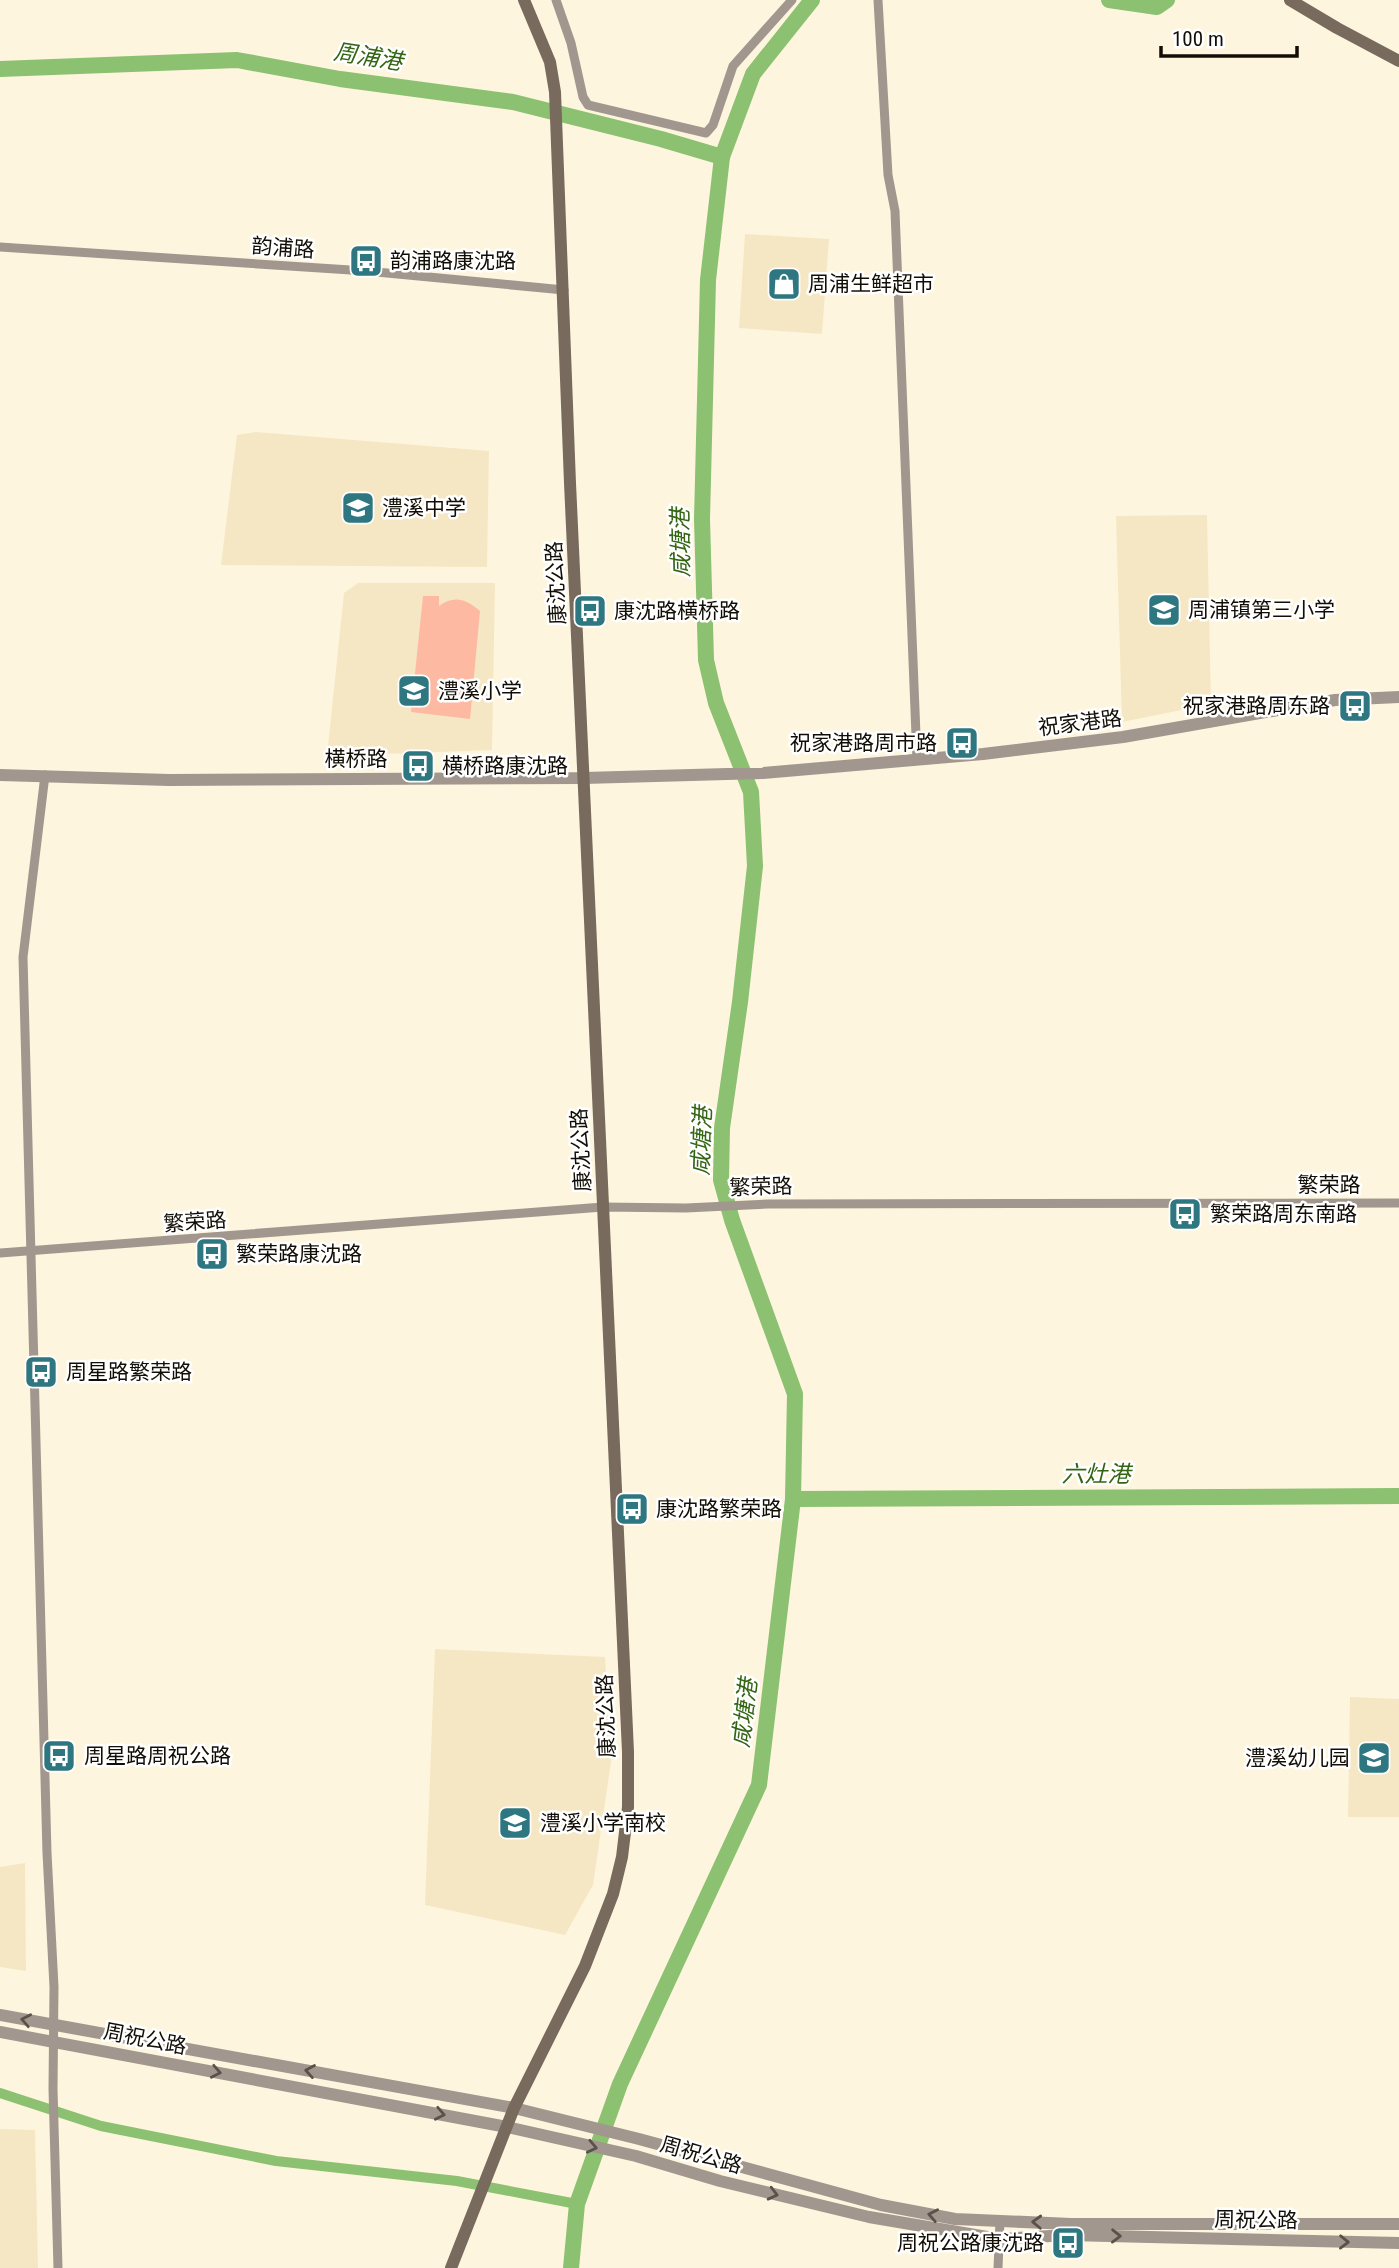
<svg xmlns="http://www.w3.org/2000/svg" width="1399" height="2268" font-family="'Roboto Condensed','Noto Sans SC',sans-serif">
  <rect width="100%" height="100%" fill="#fef5de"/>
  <g fill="#f6e7c4">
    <path d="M745 234 829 239 822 334 739 328Z"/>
    <path d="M256 432 489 451 487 567 221 565 237 435Z"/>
    <path d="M1207 515 1211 704 1122 722 1116 516Z"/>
    <path d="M358 583H495L492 750 327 756 344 593Z"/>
    <path d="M435 1649 605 1657 611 1762 593 1885 565 1935 425 1905Z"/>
    <path d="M1350 1697 1399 1699V1817H1348Z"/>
    <path d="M25 1863 26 1971 0 1967V1867Z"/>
    <path d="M0 2129 35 2130 38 2268H0Z"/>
  </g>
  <path fill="#fdb9a1" d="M423 596H439V606C454 595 466 599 480 611L470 719 411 712Z"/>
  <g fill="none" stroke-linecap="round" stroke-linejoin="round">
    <path stroke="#8bc170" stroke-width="10" d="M0 2093 101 2126 276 2161 457 2181 577 2204"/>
    <g stroke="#8bc170" stroke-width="16">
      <path d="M1109 0 1157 7 1167 0"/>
      <path d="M0 69 237 60 340 79 513 102 661 139 722 157"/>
      <path d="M793 1499 1399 1496"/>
      <path d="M571 2268 577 2204 620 2084 759 1785 793 1499 795 1394 732 1220 721 1180 722 1128 740 1002 755 866 751 792 716 703 706 660 702 519 708 280 722 157 753 74 812 0"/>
    </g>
    <g stroke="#a1978e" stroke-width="9">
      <path d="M556 0 571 43 583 97 588 105 706 133 713 125 733 66 792 0"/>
      <path d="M878 0 888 175 895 211 917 760"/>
      <path d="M0 247 366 271 564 290"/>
      <path d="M45 775 23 957 47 1853 54 1987 53 2089 58 2268"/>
      <path d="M0 1253 603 1207 686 1208 768 1204 1399 1203"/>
      <path d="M998 2268 1000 2221"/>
    </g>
    <g stroke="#a1978e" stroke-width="12">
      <path d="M0 775 169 780 584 778 763 773 983 754 1123 737 1335 700 1399 697"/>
      <path d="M0 2015 514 2108 639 2139 881 2205 955 2219 1071 2224H1399"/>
      <path d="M0 2032 507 2127 636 2156 720 2181 869 2217 999 2239 1068 2235 1399 2243"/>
    </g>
    <g stroke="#786a5d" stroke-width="12">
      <path d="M1290 0 1337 28 1399 61"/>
      <path d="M451 2268 514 2108 585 1966 613 1894 622 1857 628 1807V1752L570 483 555 92 550 62 524 0"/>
    </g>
  </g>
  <defs><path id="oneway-chevron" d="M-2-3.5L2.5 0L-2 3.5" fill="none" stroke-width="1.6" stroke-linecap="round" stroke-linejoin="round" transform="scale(1.75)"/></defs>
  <g stroke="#5a524a">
    <use href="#oneway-chevron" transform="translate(26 2020) rotate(-169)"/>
    <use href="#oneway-chevron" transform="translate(310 2071) rotate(-170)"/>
    <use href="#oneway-chevron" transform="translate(216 2072) rotate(11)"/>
    <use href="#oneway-chevron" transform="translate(440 2114) rotate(11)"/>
    <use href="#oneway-chevron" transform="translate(592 2147) rotate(12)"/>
    <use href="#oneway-chevron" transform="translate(773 2194) rotate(14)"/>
    <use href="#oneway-chevron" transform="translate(933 2215) rotate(-169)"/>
    <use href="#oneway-chevron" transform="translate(1037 2222) rotate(-178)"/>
    <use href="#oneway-chevron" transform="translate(1116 2236) rotate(1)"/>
    <use href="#oneway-chevron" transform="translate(1344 2242) rotate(1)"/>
  </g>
  <defs>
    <symbol id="bus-square" viewBox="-11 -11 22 22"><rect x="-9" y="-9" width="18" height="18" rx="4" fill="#2e7680" stroke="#fff"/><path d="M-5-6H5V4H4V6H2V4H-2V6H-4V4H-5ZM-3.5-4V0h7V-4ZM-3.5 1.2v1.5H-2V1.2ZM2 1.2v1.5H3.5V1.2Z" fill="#fff"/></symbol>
    <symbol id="shop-square" viewBox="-11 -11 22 22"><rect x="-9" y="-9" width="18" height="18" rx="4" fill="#2e7680" stroke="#fff"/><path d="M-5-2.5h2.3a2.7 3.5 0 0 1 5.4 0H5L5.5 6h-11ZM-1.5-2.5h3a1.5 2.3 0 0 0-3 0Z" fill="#fff"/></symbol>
    <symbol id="school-square" viewBox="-11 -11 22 22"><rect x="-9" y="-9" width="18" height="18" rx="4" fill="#2e7680" stroke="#fff"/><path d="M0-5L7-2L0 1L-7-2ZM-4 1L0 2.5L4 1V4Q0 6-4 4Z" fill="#fff"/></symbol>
  </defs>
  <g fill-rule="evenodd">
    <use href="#bus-square" x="347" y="242" width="38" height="38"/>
    <use href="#shop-square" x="765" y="265" width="38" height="38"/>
    <use href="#school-square" x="339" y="489" width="38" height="38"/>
    <use href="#school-square" x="1145" y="591" width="38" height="38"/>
    <use href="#bus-square" x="571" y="592" width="38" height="38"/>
    <use href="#school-square" x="395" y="672" width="38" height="38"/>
    <use href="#bus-square" x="1336" y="687" width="38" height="38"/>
    <use href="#bus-square" x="943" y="724" width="38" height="38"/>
    <use href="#bus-square" x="399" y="747" width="38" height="38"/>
    <use href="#bus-square" x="1166" y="1195" width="38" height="38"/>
    <use href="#bus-square" x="193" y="1235" width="38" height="38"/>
    <use href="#bus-square" x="22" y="1353" width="38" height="38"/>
    <use href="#bus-square" x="613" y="1490" width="38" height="38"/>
    <use href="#bus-square" x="40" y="1737" width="38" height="38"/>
    <use href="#school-square" x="1355" y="1739" width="38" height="38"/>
    <use href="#school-square" x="496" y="1804" width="38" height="38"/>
    <use href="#bus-square" x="1049" y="2224" width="38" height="38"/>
  </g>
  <g text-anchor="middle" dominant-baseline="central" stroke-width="5" stroke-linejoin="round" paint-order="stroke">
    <g font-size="21" fill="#120e05" stroke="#fff">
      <text transform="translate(283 248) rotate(4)">韵浦路</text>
      <text transform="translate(556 583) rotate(-93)">康沈公路</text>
      <text transform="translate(1080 723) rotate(-7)">祝家港路</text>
      <text x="356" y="759">横桥路</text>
      <text transform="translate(581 1150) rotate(-93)">康沈公路</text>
      <text x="1329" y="1185">繁荣路</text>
      <text transform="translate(761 1187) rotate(-2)">繁荣路</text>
      <text transform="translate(195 1222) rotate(-4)">繁荣路</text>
      <text transform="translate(606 1716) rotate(-92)">康沈公路</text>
      <text transform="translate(145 2039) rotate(11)">周祝公路</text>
      <text transform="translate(701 2155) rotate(16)">周祝公路</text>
      <text transform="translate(1256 2220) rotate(1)">周祝公路</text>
    </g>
    <g font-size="21" fill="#120e05" stroke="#fff" text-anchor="start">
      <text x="390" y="261">韵浦路康沈路</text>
      <text x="808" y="284">周浦生鲜超市</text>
      <text x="382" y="508">澧溪中学</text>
      <text x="1188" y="610">周浦镇第三小学</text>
      <text x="614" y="611">康沈路横桥路</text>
      <text x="438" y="691">澧溪小学</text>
      <text x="1330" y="706" text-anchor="end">祝家港路周东路</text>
      <text x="937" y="743" text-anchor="end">祝家港路周市路</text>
      <text x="442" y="766">横桥路康沈路</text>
      <text x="1210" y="1214">繁荣路周东南路</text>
      <text x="236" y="1254">繁荣路康沈路</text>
      <text x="66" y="1372">周星路繁荣路</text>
      <text x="656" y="1509">康沈路繁荣路</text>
      <text x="84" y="1756">周星路周祝公路</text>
      <text x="1350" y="1758" text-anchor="end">澧溪幼儿园</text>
      <text x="540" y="1823">澧溪小学南校</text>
      <text x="1044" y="2243" text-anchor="end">周祝公路康沈路</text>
    </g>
    <g font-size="23" font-style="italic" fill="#336513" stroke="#fff">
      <text transform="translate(368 57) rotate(9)">周浦港</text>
      <text transform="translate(681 543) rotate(-91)">咸塘港</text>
      <text transform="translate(702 1141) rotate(-88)">咸塘港</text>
      <text x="1096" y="1474">六灶港</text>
      <text transform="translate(745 1713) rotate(-83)">咸塘港</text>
    </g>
  </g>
  <path d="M1161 46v10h136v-10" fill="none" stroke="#120e05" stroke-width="3.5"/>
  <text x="1172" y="46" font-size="21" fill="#120e05" stroke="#ffffff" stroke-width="5" paint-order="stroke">100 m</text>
</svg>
